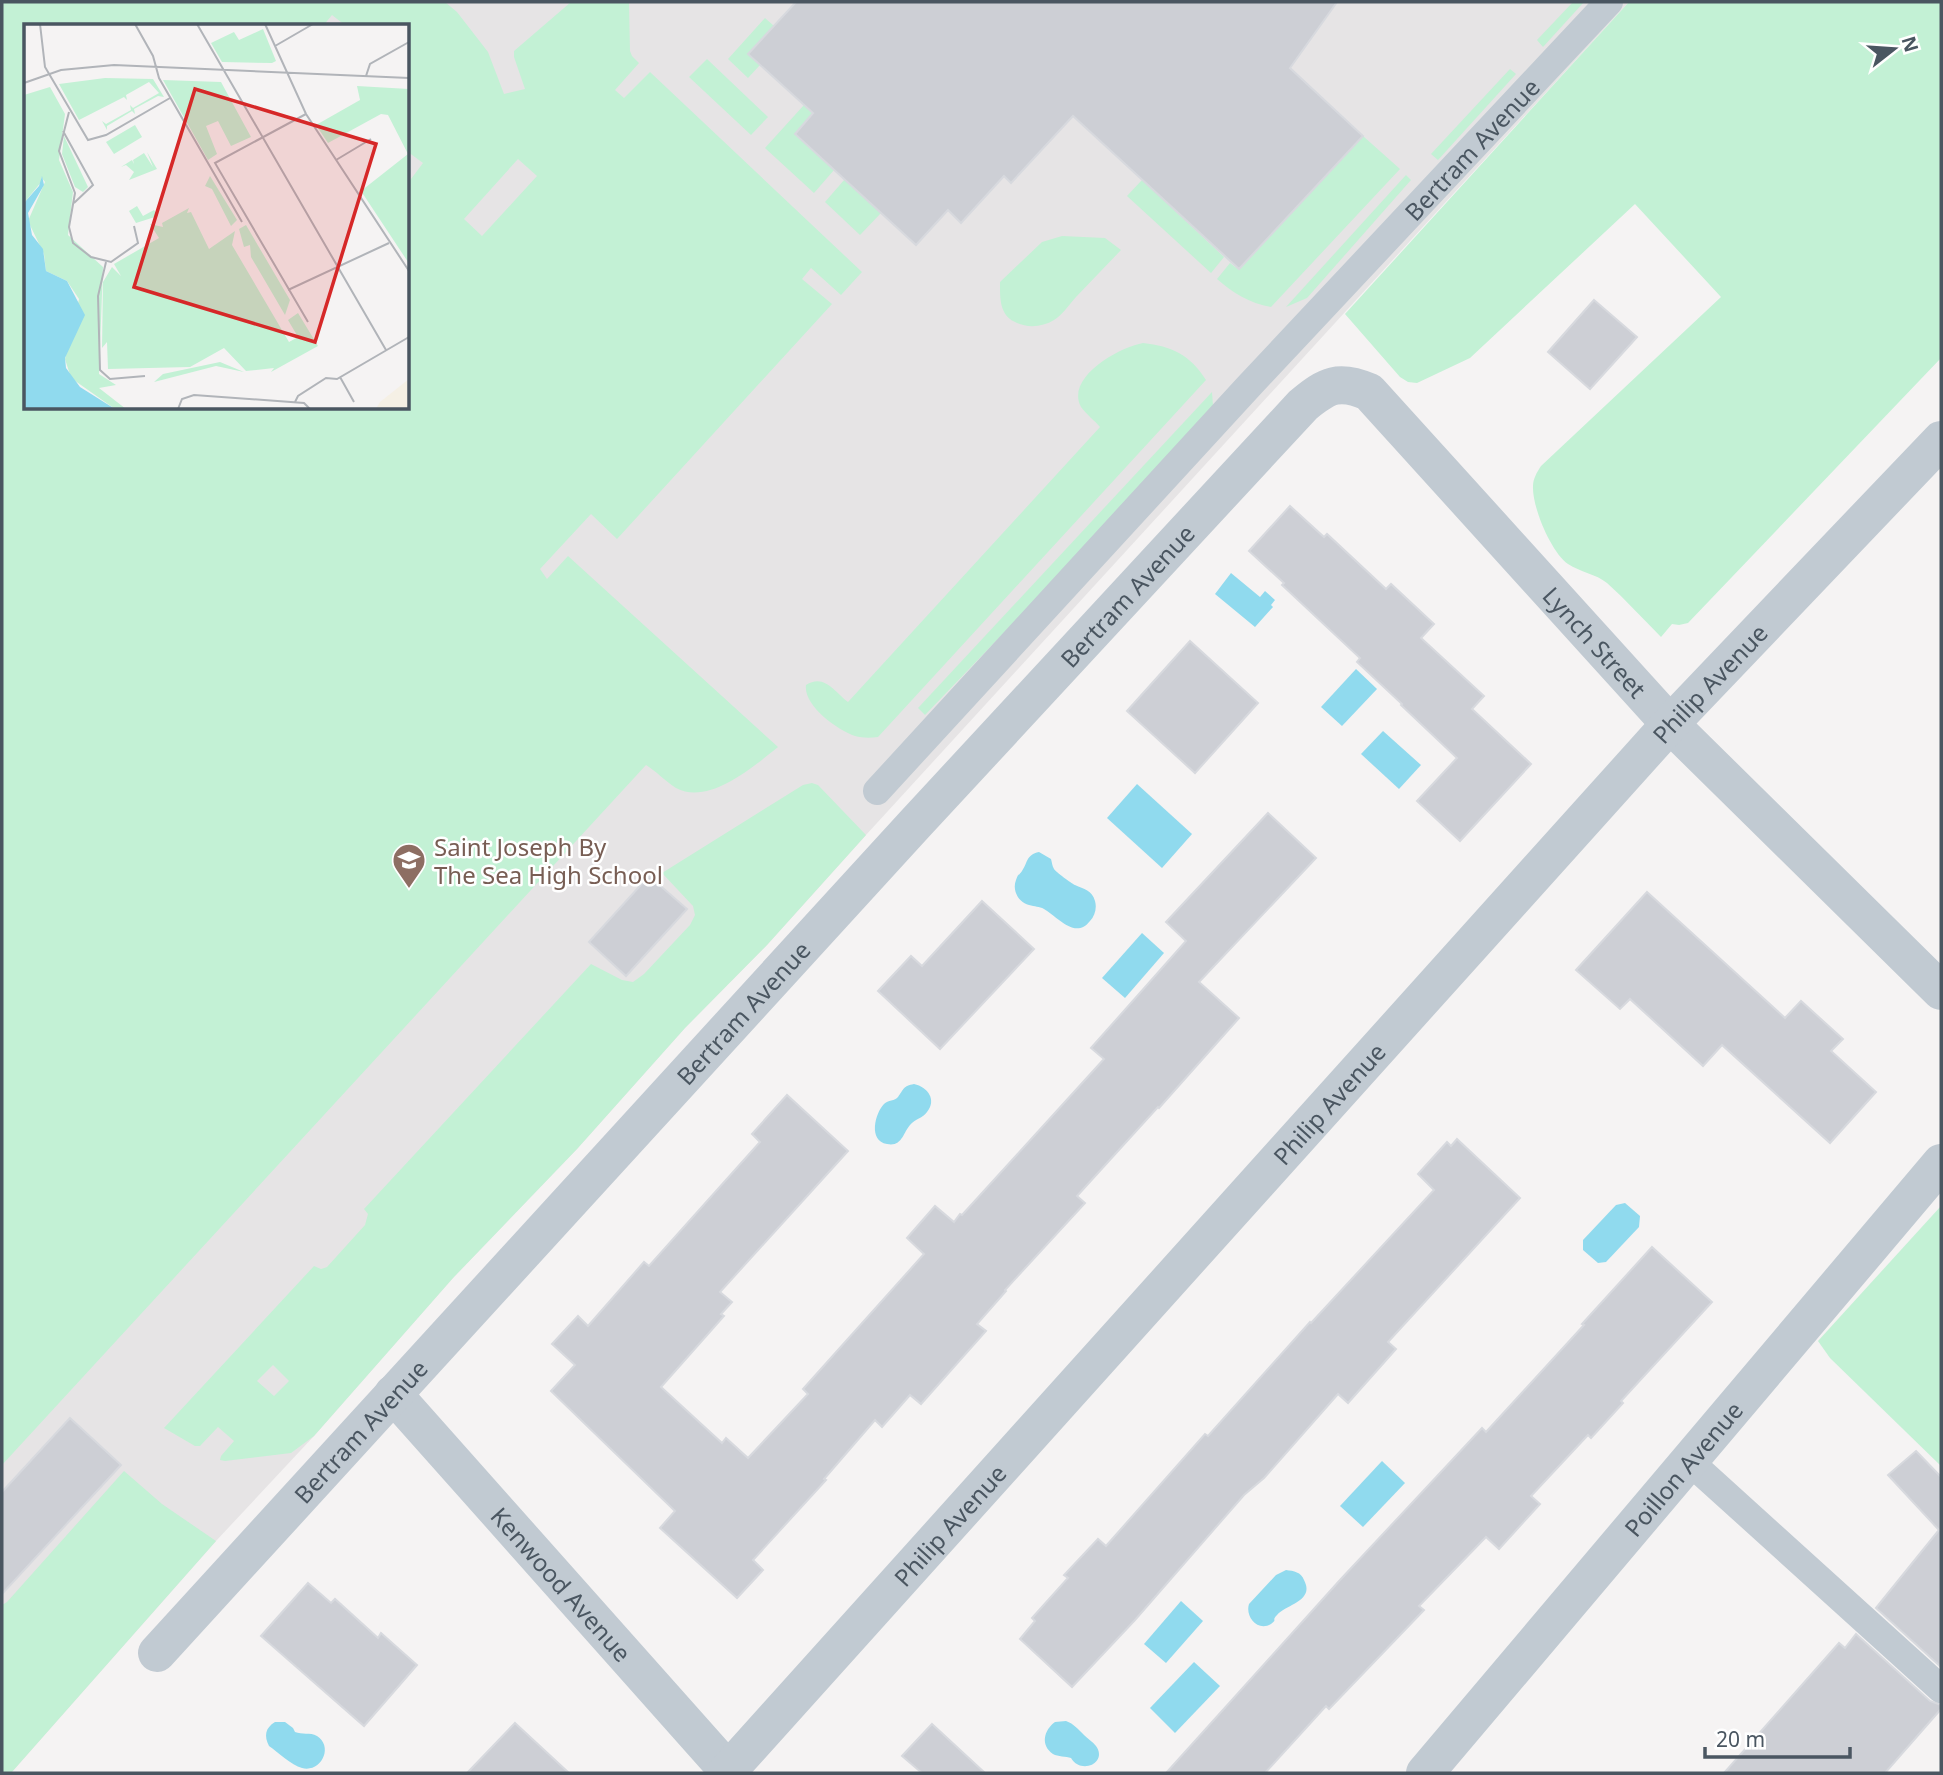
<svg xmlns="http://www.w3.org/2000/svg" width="1943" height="1775" font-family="'Noto Sans',sans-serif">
  <rect width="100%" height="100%" fill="#f5f3f3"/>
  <path fill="#e6e4e5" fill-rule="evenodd" d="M2 2H1629L866 835 767 945 685 1028 577 1149 453 1278 314 1436 216 1541 11 1773H2ZM26 26H408V408H26Z"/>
  <g fill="#c3f1d5" fill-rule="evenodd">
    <path d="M2 2H445L457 12 488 52 504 94 525 89 514 57V51L571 2H629L630 51 632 56 639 63 615 90 624 98 650 72 862 272 841 295 811 268 802 279 832 304 617 539 591 514 540 569 547 579 568 556 778 747C754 766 709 806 676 788 665 781 656 771 646 765L2 1465ZM332 15 346 26H408V152L423 163 408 183V408H26V26H323ZM518 159 537 176 482 236 464 219Z"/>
    <path d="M1573 2H1584L1543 47 1537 40Z"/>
    <path d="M1629 2H1941V358L1688 623 1679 625 1672 624 1661 637C1643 619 1626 600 1607 583 1596 574 1580 572 1568 564 1551 552 1532 507 1533 486 1533 479 1537 472 1541 466L1721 297 1635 204 1470 358 1417 383 1408 382 1400 377 1345 314Z"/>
    <path d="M765 18 774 26 749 53 760 65 748 78 728 59Z"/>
    <path d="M707 59 768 117 751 135 689 77Z"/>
    <path d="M1510 69 1516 74 1438 160 1431 154Z"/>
    <path d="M804 105 813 114 795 134 834 170 814 193 765 148Z"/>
    <path d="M1363 136 1400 169 1271 307C1249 303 1233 293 1217 279L1230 263 1239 270Z"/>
    <path d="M1406 175 1411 180 1307 298 1286 307Z"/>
    <path d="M845 179 881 213 860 235 825 202Z"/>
    <path d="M1142 180 1224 257 1211 273 1127 196Z"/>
    <path d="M1062 236 1105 238 1121 250C1106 266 1091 281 1076 297 1069 305 1062 315 1054 320 1043 327 1028 328 1017 323 999 316 1000 298 1000 282L1042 242Z"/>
    <path d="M1143 343C1172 346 1190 355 1206 380L878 737C870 738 862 738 855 736 837 730 803 705 806 685 824 673 835 692 848 702L1100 427C1095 421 1086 414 1081 407 1065 377 1120 347 1143 343Z"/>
    <path d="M1212 392 1213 406 1211 417 925 715 918 708Z"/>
    <path d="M812 783 818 785 866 835 767 945 685 1028 577 1149 453 1278 314 1436 291 1453 225 1461 220 1460 221 1456 234 1441 218 1427 200 1446H195L164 1428 314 1266 321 1269 327 1267 365 1225 368 1214 364 1209 591 964 622 980 633 982 644 974 690 925 695 915 693 906 662 873 803 785ZM273 1365 289 1381 274 1396 257 1381Z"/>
    <path d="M1941 1206V1466L1830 1358 1818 1341Z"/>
    <path d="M124 1471 162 1504 216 1541 11 1773H2V1605L7 1602Z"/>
  </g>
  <g fill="#90daee">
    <path d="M1231 573 1260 597 1265 591 1275 600 1271 605 1273 607 1255 627 1215 594Z"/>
    <path d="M1356 669 1377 689 1342 726 1321 707Z"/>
    <path d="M1383 731 1421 765 1399 789 1361 754Z"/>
    <path d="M1137 784 1192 834 1162 868 1107 818Z"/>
    <path d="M1039 852 1051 859C1052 862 1052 866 1054 869 1055 871 1072 884 1075 885 1084 889 1092 890 1095 901 1097 908 1095 916 1090 921 1075 940 1058 917 1044 909 1039 906 1035 907 1029 905 1018 902 1012 890 1016 880 1019 872 1018 877 1022 871 1028 862 1026 855 1039 852Z"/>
    <path d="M1142 933 1164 953 1125 998 1102 978Z"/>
    <path d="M914 1084C928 1087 937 1100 927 1112 923 1118 915 1119 910 1125 903 1133 902 1147 887 1144 868 1141 875 1113 884 1104 888 1100 895 1101 898 1097 904 1089 903 1086 914 1084Z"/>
    <path d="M1625 1203 1640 1216 1639 1227 1606 1262 1598 1263 1583 1250V1240L1616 1205Z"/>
    <path d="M1382 1461 1405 1483 1363 1527 1340 1506Z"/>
    <path d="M1286 1570C1294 1571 1301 1572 1304 1580 1315 1601 1287 1604 1277 1615 1271 1621 1278 1619 1271 1624 1257 1632 1245 1616 1249 1604L1276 1575Z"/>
    <path d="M1181 1601 1203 1621 1166 1663 1144 1644Z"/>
    <path d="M1194 1662 1220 1686 1175 1733 1150 1708Z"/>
    <path d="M1066 1721C1074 1724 1078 1729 1084 1735 1087 1738 1093 1742 1096 1746 1108 1763 1081 1775 1071 1758 1066 1756 1058 1757 1053 1754 1040 1745 1044 1730 1055 1722Z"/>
    <path d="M275 1722H285L293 1728 295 1732C302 1735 310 1732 317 1736 334 1747 321 1773 302 1768 291 1765 279 1753 269 1746 264 1736 265 1728 275 1722Z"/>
  </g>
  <g fill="#cdcfd5" stroke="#d7d9de" stroke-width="2">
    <path d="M796 2H1337L1290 68 1363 136 1239 269 1073 116 1011 183 1004 176 961 223 948 210 916 245 795 134 813 113 748 54Z"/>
    <path d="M1594 300 1637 337 1590 389 1548 352Z"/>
    <path d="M1290 506 1324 537 1327 534 1386 589 1391 584 1434 624 1421 638 1484 696 1472 709 1531 764 1460 841 1417 801 1457 758 1401 705 1402 704 1357 662 1360 658 1282 585 1284 583 1249 551Z"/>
    <path d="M1190 641 1258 703 1195 773 1127 711Z"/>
    <path d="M1268 813 1316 858 1199 982 1239 1018 1159 1108 1158 1107 1077 1196 1085 1203 1005 1290 1006 1291 977 1324 986 1331 921 1404 910 1395 882 1427 875 1420 824 1479 826 1480 753 1560 763 1570 737 1598 660 1528 675 1511 551 1391 575 1365 552 1344 578 1316 588 1326 644 1262 649 1266 760 1142 752 1134 787 1095 848 1151 720 1292 732 1302 721 1314 724 1316 661 1387 722 1443 726 1438 748 1458 808 1394 803 1389 924 1254 907 1238 935 1206 954 1222 960 1214 962 1215 1104 1059 1091 1048 1186 941 1166 922Z"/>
    <path d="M649 876 687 909 626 976 589 942Z"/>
    <path d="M1647 892 1785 1018 1801 1001 1843 1039 1831 1051 1876 1092 1830 1143 1722 1045 1703 1066 1630 999 1620 1009 1576 970Z"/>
    <path d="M982 901 1034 949 940 1049 878 991 911 956 922 966Z"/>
    <path d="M1457 1139 1520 1198 1388 1342 1396 1349 1348 1403 1338 1394 1264 1478 1244 1495 1135 1620 1072 1687 1020 1639 1035 1621 1032 1618 1068 1578 1064 1575 1098 1539 1106 1546 1205 1434 1208 1436 1310 1322 1311 1323 1434 1190 1418 1174 1447 1142 1451 1146Z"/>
    <path d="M1652 1247 1712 1302 1621 1401 1623 1403 1591 1438 1588 1435 1531 1496 1540 1504 1499 1549 1486 1537 1419 1606 1424 1610 1329 1709 1326 1706 1265 1773H1166L1340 1580 1482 1428 1486 1432 1584 1325 1582 1324Z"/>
    <path d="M70 1418 121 1465 2 1594V1492Z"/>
    <path d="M1916 1451 1941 1477V1667L1876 1608 1939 1530 1888 1475Z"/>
    <path d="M308 1583 331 1603 335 1599 378 1638 381 1633 417 1665 364 1726 261 1636Z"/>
    <path d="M1856 1634 1930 1701 1941 1705V1709L1885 1773H1724L1839 1643 1845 1648Z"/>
    <path d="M515 1723 569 1773H467Z"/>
    <path d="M932 1724 985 1773H922L902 1756Z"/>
  </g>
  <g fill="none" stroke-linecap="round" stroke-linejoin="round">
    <g stroke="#c1cad2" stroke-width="28">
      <path id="s1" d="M877 791 1248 387 1609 2"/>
      <path d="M1689 1461 1941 1689"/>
    </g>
    <g stroke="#c1cad2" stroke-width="38">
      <path id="s2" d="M393 1394 730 1773"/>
      <path id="s3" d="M157 1653 914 825 1303 405C1327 385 1339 379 1369 392L1670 724 1941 991"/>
      <path id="s4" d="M726 1773 1670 724 1941 440"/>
      <path id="s5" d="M1425 1773 1941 1163"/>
    </g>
  </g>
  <defs>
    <symbol id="school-pin" viewBox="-11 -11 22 30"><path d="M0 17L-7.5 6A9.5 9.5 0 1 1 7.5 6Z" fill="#8d6e63" stroke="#fff"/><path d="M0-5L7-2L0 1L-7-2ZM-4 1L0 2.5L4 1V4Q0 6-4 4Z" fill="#fff"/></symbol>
  </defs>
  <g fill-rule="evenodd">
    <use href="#school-pin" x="390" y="841" width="38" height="52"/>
  </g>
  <g text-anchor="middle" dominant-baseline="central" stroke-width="5" stroke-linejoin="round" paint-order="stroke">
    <g font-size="24" fill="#4a5661" stroke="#fff">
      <text stroke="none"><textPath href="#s1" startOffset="875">Bertram Avenue</textPath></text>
      <text stroke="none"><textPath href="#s3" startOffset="1435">Bertram Avenue</textPath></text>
      <text stroke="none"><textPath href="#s3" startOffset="2104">Lynch Street</textPath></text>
      <text stroke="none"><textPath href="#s4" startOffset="1468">Philip Avenue</textPath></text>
      <text stroke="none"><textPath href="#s3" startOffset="868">Bertram Avenue</textPath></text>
      <text stroke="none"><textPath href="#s4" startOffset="901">Philip Avenue</textPath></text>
      <text stroke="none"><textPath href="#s3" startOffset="301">Bertram Avenue</textPath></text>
      <text stroke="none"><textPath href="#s5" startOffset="399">Poillon Avenue</textPath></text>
      <text stroke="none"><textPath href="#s4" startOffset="334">Philip Avenue</textPath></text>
      <text stroke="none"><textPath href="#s2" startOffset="254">Kenwood Avenue</textPath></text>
    </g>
    <g font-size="24" fill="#785e54" stroke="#fff" text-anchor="start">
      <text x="434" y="846">Saint Joseph By<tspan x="434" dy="28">The Sea High School</tspan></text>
    </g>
  </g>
  <g transform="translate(24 24)">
    <rect width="385" height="385" fill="#f5f3f3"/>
    <path d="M239 5 252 37 248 39 198 38 187 19 210 8 215 16ZM81 54 129 55 140 73 134 72 110 85 111 90 108 87 83 102V106L78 97 82 100 107 86 106 81 109 84 135 69 125 58 102 71 103 76 100 73 55 96 35 60ZM139 56 197 58 227 113 207 122 194 97 182 102 193 130 184 136ZM333 62 385 65 384 238 337 167 384 130 364 91 357 90 304 119 292 101 336 76ZM26 63 41 90 35 136 49 168 44 211 79 243 75 350 92 361 75 364 102 385H91L47 354 41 335 55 275 43 257 22 247 20 230 4 197 21 158 17 153 18 157 0 179V71ZM111 101 118 113 90 130 82 118ZM40 112 64 163 59 168 51 163 38 130ZM123 128 133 145 105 156 110 148 102 141 97 143 108 136 110 140 109 136 120 129 129 143ZM186 152 213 196 207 202 188 165 181 162ZM113 182 119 192 130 186 134 192 112 199 105 187ZM165 184 163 189 167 188 185 225 211 207 208 221 265 318 274 313 264 296 274 289 294 322 247 348 250 344 222 347 200 324 166 343 84 345 83 318 78 324 79 258 88 243 97 252 90 240 135 214 126 200 139 203 138 199ZM222 201 266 276 261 291 227 233 226 221 220 223 215 205ZM196 338 220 348 192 342 130 358 139 350Z" fill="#c3f1d5"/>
    <path d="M385 355V385H352L356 378Z" fill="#f5f0e5"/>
    <path d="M18 152 20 161 4 189 8 211 19 225 22 247 43 257 61 291 41 334 42 344 56 363 91 385H0V179L15 162Z" fill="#90daee"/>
    <path fill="none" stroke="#b1b4b9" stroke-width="2" d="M16 0 21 43 64 116 82 111 146 74M111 0 129 32 135 54 218 198M173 0 362 326M241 0 282 90 385 247M251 22 289 0M342 52 346 40 385 18M0 59 37 46 90 41 385 54M45 88 35 127 51 169 45 203 49 219 67 233 87 238 114 219 110 202M282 90 191 139 284 298M39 107 69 161 50 179M312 136 347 115M82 238 74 272 76 346 86 355 121 352M264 266 365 219M316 353 330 378M271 378 274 372 302 354 313 355 385 313M154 385 158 375 170 371 280 379 286 385"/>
    <path fill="#d62828" fill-opacity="0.15" stroke="#d62828" stroke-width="3.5" d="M171 65 352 120 291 318 110 263Z"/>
    <rect width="385" height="385" fill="none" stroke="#4a5661" stroke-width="3.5"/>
  </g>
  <rect width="1943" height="1775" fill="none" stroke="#4a5661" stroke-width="7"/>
  <g transform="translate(1894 49) rotate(73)" stroke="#ffffff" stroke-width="5" paint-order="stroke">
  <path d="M0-5L12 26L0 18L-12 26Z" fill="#4a5661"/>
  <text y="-10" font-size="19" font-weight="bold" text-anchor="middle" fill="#4a5661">N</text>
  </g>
  <path d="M1705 1747v10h145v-10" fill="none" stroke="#4a5661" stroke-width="3.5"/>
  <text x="1716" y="1747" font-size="21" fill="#4a5661" stroke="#ffffff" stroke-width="5" paint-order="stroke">20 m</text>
</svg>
